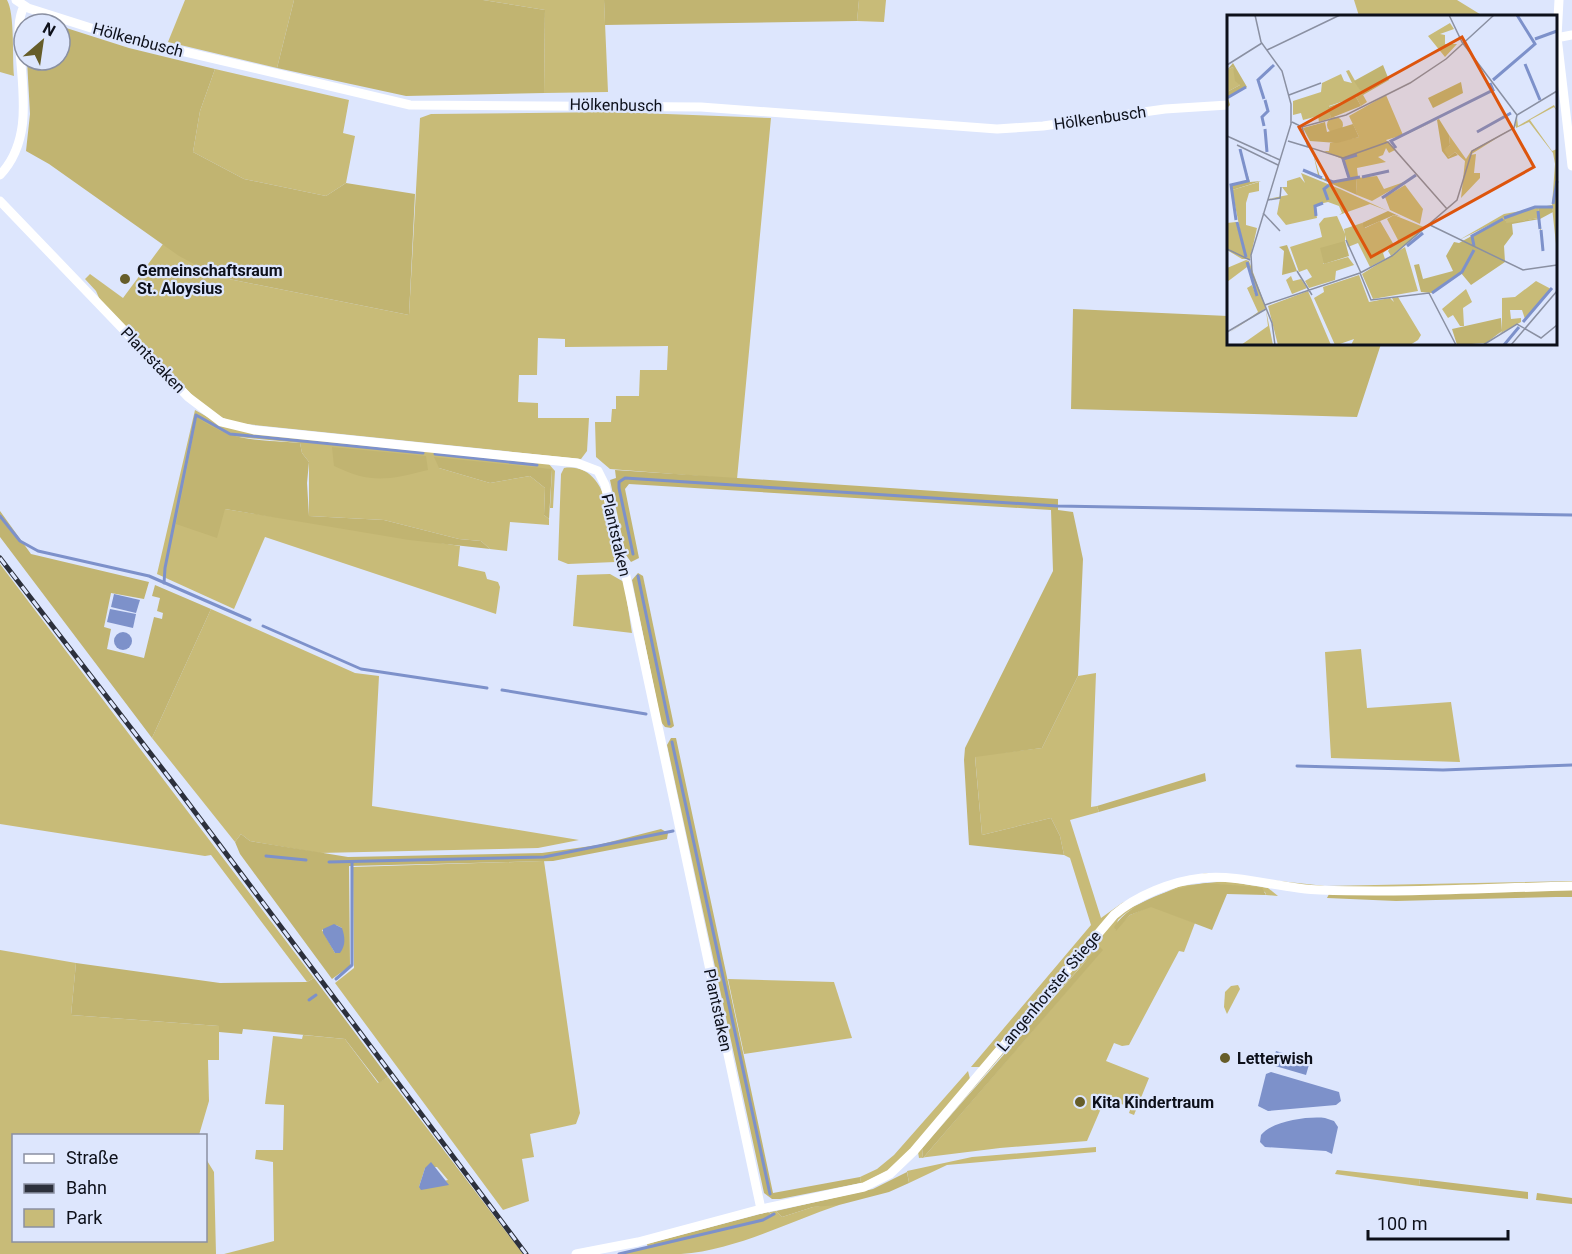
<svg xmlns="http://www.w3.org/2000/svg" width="1572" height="1254" font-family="Roboto,sans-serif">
  <rect width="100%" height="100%" fill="#dde6fd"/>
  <g fill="#c8bb78" fill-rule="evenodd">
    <path d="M0 0H7C15 14 12 57 14 76L0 72Z"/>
    <path d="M185 0H294L277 68 168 42Z"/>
    <path d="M483 0H604L608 92 544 93 545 10Z"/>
    <path d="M859 0H886L884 22 857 21Z"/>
    <path d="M1354 0H1457L1483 16H1359Z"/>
    <path d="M215 69 349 100 343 133 355 136 346 183 326 196 244 179 193 152 200 111Z"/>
    <path d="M615 112 771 118 737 479 610 469 596 457 595 422H611L612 409H616V396H639L640 370H667L668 346 565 347V339L538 338 537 375H519L518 402 538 403V418H589L587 451 581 459 236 423 218 416 200 403 100 300 96 291 85 279 90 274 123 298 163 244 219 277 409 315 420 118 431 114Z"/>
    <path d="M195 410 222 425 548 463 555 471 553 508H550L552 469 439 468 490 483 530 476 545 488 544 515 549 519V525L510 522 507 551 490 549 481 541 459 539 384 520 309 516V462L302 453 300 443 229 436 215 430 225 509 460 546 458 566 485 572 487 579 498 582 500 587 496 614 265 537 234 609 157 574Z"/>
    <path d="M564 468C609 462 611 527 617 557L615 562 568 564 558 560 561 474Z"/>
    <path d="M0 564 314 978 307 982 211 855 205 856 0 824Z"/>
    <path d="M610 574 624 582 632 633 573 626 577 575Z"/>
    <path d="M211 609 355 673 379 676 372 806 579 840 538 848 319 853 250 841 241 834 235 842 152 738Z"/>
    <path d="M1361 649 1367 708 1451 702 1460 762 1331 758 1325 652Z"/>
    <path d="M1096 673 1091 807 1097 806 1099 812 1070 820 1101 918 1122 903 1175 880 1207 873 1325 886 1572 881V883L1335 888C1249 885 1186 852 1109 915L981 1067H971L1091 925 1070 858 1064 855 1060 836 1051 818 982 835 975 756 1042 748 1078 676Z"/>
    <path d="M544 861 580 1113 576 1124 530 1134 534 1157 522 1159 529 1201 503 1210 335 983 354 968 353 867Z"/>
    <path d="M1226 881 1268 888 1278 896 1266 895 1265 892C1226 882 1195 881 1157 897 1143 903 1129 909 1118 920L1115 930 1130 915 1151 906 1195 923 1184 952 1179 951 1129 1045 1122 1046 1114 1043 1106 1061 1149 1078 1134 1115 1129 1113 1131 1107 1105 1099 1087 1141 1000 1148 919 1158 918 1152 1121 912 1180 886ZM1102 950 923 1158 922 1148 1053 996C1071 982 1082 959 1102 950Z"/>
    <path d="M0 950 76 963 71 1015 219 1026V1060H208L209 1101 199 1135 14 1136V1240H206V1159L214 1172 216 1254H0Z"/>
    <path d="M728 979 834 982 852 1038 744 1054Z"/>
    <path d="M1238 985 1240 989 1227 1014 1224 1007 1225 992 1231 986Z"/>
    <path d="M303 1035 345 1039 378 1083 388 1077 523 1254H224L274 1241 273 1162 255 1159 256 1150H283L284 1105 265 1104 273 1036 302 1039ZM437 1167 448 1180 419 1187 425 1168Z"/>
    <path d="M968 1071 970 1079 912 1148 889 1170 861 1184 860 1177 877 1169 894 1155Z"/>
    <path d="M1096 1147V1152L947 1165 909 1183 907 1171 972 1157Z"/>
    <path d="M1337 1170 1420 1179 1419 1186 1335 1174Z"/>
    <path d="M835 1204 839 1205C788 1222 736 1250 681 1254 661 1254 641 1254 621 1254L648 1248 647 1244 654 1242 656 1246 768 1218 771 1214 769 1212 776 1211 782 1217 813 1207Z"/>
  </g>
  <g fill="#c1b471" fill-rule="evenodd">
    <path d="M294 0H483L545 10 544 93 406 96 277 68Z"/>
    <path d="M604 0H859L857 21 605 25Z"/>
    <path d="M60 26 129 48 215 69 200 111 193 152 244 179 326 196 346 183 415 194 409 315 219 277 179 256 49 164 26 151 30 114 27 60H60Z"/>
    <path d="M1073 309 1228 316V344H1381L1357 417 1071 409Z"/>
    <path d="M197 417C232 443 258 439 300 443L302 453 309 462 307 483 309 516 384 520 459 539 481 541 490 549 409 540 225 509 217 538 176 524Z"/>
    <path d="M332 447 426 456 428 470C387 480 372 484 334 466Z"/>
    <path d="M434 457 552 469 549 519 544 515 545 488 530 476 490 483 439 468Z"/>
    <path d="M615 470 1058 499V510L1073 512 1083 559 1078 676 1042 748 975 757 982 835 1051 818 1060 836 1064 855 969 845 964 760 965 748 1053 571 1051 510 629 484 625 489 639 558 631 562 626 555 610 480 616 478Z"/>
    <path d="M0 511 31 554 149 582 144 599 111 593 104 627 111 629 107 649 144 658 154 617 162 619 163 613 157 611 160 598 152 596 155 585 211 609 152 738 0 537Z"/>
    <path d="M638 573 643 576 674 726 671 728 665 727 661 722 632 580Z"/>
    <path d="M671 738H676L773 1193 860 1177 861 1183 780 1199H772L764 1193 667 745Z"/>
    <path d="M1205 773 1206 781 1099 812 1097 806Z"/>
    <path d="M661 829 668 833 667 839 553 861 349 866 350 966 332 979 240 854 235 842 241 834 250 841 348 857 542 853 598 845ZM336 925 342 928 335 953 322 930Z"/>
    <path d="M1206 883 1257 887 1262 888 1266 895 1227 894 1212 930 1151 907 1130 915 1116 931 1114 927C1132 900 1173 888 1206 883Z"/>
    <path d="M1572 889V897H1556L1396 901 1327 898 1329 894Z"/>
    <path d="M1099 946 1103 950 923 1158 922 1148Z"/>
    <path d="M76 963 220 983 307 982 314 978 388 1077 379 1083 345 1039 243 1029 242 1034 219 1032V1026L71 1015Z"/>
    <path d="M907 1172 909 1183 889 1192 839 1205 813 1207 782 1217 776 1211 873 1189Z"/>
    <path d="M1420 1179 1528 1192V1199L1419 1186Z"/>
    <path d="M1537 1193 1572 1198V1204L1536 1200Z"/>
    <path d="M768 1212 771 1214 768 1218 654 1245V1242Z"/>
  </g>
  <g fill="#7d91ca">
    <path d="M114 594 140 600 136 613 111 607Z"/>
    <path d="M110 609 136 614 133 628 107 622Z"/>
    <circle cx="123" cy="641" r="9"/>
    <path d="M334 924 342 928C345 937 346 945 340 953H335L323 933V929Z"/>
    <path d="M1276 1051 1310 1061 1306 1075 1272 1065Z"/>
    <path d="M1271 1072 1339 1092 1341 1101 1336 1105 1268 1111 1258 1106 1266 1074Z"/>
    <path d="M1325 1118 1334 1121 1338 1127 1332 1154 1326 1151 1265 1147 1260 1142 1261 1135C1272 1121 1308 1116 1325 1118Z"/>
    <path d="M431 1162 449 1185 421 1190 419 1187 425 1168Z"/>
  </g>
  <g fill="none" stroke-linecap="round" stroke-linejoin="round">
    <g stroke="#7d91ca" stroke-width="3">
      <path d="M435 454 537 465"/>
      <path d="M0 516 20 541 38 551 149 576 250 620"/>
      <path d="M633 554 619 488V482L625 478 1057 506 1572 515"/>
      <path d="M638 576 669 724"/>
      <path d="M164 583 165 568 196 415 230 434 423 453"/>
      <path d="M263 626 361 669 487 688"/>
      <path d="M502 690 646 714"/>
      <path d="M672 742 770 1194"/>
      <path d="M1297 766 1443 770 1572 765"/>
      <path d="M266 856 306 860"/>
      <path d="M329 862 544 857 673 831"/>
      <path d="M336 979 352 965V863"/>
      <path d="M309 1000 316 995"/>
      <path d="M619 1254 763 1220 774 1214"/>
    </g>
    <g stroke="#fff" stroke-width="9">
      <path d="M16 0 28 8 113 35 410 105 701 107 997 129 1043 126 1165 109 1228 105"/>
      <path d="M1559 0 1557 37 1572 166"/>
      <path d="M1556 38 1572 35"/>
      <path d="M0 175C32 141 23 94 20 51 19 35 17 21 24 6"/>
      <path d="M0 201 188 397 221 422 254 430 577 463 598 471 605 485 624 567 761 1209"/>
      <path d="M576 1254 638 1242 761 1209 864 1187 890 1174 914 1151 1114 915C1136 896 1172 881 1202 878 1241 874 1281 889 1320 890 1404 893 1488 888 1572 886"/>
    </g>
    <defs>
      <path id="rail" d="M0 558 174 784 526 1254"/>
    </defs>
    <use href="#rail" stroke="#2c303c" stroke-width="5"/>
    <use href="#rail" stroke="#dde6fd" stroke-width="3" stroke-dasharray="9" stroke-linecap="butt"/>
  </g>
  <g fill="#665d29" stroke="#dde6fd" stroke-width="2">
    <circle cx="125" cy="279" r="6"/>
    <circle cx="1225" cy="1058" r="6"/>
    <circle cx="1080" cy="1102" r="6"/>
  </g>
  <g text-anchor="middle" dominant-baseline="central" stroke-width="4.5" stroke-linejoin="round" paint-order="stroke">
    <g font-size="16" fill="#0d101a" stroke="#dde6fd">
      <text transform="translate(138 40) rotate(15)">Hölkenbusch</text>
      <text transform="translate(616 105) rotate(1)">Hölkenbusch</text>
      <text transform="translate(1100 118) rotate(-8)">Hölkenbusch</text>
      <text transform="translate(153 360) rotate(46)">Plantstaken</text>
      <text transform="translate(616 535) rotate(77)">Plantstaken</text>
      <text transform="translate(1049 991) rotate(-50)">Langenhorster Stiege</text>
      <text transform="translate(718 1010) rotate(78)">Plantstaken</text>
    </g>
    <g font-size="16" font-weight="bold" fill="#0d101a" stroke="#dde6fd" text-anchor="start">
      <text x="137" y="270">Gemeinschaftsraum<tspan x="137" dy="18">St. Aloysius</tspan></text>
      <text x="1237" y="1058">Letterwish</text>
      <text x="1092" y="1102">Kita Kindertraum</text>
    </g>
  </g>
  <g transform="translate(1227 15)">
    <rect width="330" height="330" fill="#dde6fd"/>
    <path d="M223 8 227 14 213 19 218 20V29H230L218 42 201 21ZM6 52 13 70 0 77V55ZM122 55 140 87 134 91 129 82 102 91 104 103 92 107 91 101 76 105 74 98 66 100V86L94 77 95 68 114 59 117 66 125 68 119 56ZM159 80 176 120 159 125 168 135 162 138 159 133 156 140 151 142 159 147 130 153 131 162 121 163 115 144 97 136H102L103 128 132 122 122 101ZM327 90 330 96 327 92 303 105 325 136 330 134 329 229 325 192 311 193 317 238 311 203 280 209 277 203 232 225 277 199 325 190 328 149 326 138 302 107 289 113V111L243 140 249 139 247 158H253V163L234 183 238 146 228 137 222 142 216 135 223 130 222 120 239 144 244 136 288 112 290 102 291 111ZM100 110a8 8 0 1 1 16 0a8 8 0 1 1-16 0ZM74 158 113 174 161 196 143 189 112 200 115 198 112 191 101 187 88 190 90 203 59 210 50 199 53 183 41 184 61 180 55 172H60V166L73 162 78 168ZM150 161 157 174 180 166 145 186 130 180 129 163ZM32 167V176L22 178 19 188V210L30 213 23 244H15L0 235V208L9 207 18 240 5 175ZM178 170 196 194 193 209 163 195 158 182ZM167 200 199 213 164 241 161 236 164 232 156 238 158 244 143 252 131 228 121 232 118 220V226L96 249 121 242 127 250 109 256 108 265 82 273 78 266 85 262 80 254 72 257 63 232 95 222 92 209 97 203 110 201 118 219 117 214 135 208 138 213 153 206 167 230 171 225 160 204ZM178 232 191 276 146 284 135 259ZM19 245 22 246 39 293 2 318 31 297 20 273 25 270 29 281 21 247 20 252 0 267V253ZM132 260 142 287 163 283 167 287 165 283 171 282 194 320 191 325 183 330H124L127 324 110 330H123H108L87 283 97 277 96 272ZM64 261 66 266 74 264 80 273 65 279 59 265ZM309 266 324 274 298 304 295 295H283L284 304 294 303V307L272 319 275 316V283L288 282ZM239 274 245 287 236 293 237 311H233L226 300 221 303 215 294ZM81 276 104 330H51L41 291ZM39 295 46 330H14L41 311Z" fill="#c8bb78"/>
    <path d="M6 48 20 72 1 83 3 90 0 93V77L13 70 8 66 6 52 0 55ZM156 50 162 65 136 80 127 66ZM234 67 236 78 206 93 201 83ZM129 82 134 91 104 103 101 92ZM212 104 222 120 223 130 217 135 222 142 228 137 231 140 221 144 215 136 210 105 165 126 170 134 163 126ZM98 107 100 117 126 109 132 122 110 128 83 126 76 113ZM12 133 23 167 34 166 5 175 6 184 22 179 6 184 9 206 5 184 4 170 21 166ZM86 138 93 162 107 168 129 163 130 180 78 157 91 160ZM311 192H325L326 197 313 204 285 209 286 219 277 231 278 247 244 270 234 258 205 278 194 277 187 250 192 249 196 264 226 256 219 241 227 227 232 228 277 203 280 208 312 203ZM161 196 174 202 167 200 137 213 135 208ZM118 226 122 241 97 249 93 233ZM60 230 70 256 55 260 57 236 52 232ZM274 303 275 316 259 328 230 330 225 314Z" fill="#c1b471"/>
    <path fill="none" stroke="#7d91ca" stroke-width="3" d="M308 24 330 16M298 49 313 85M266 65 308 29 290 0M0 83 19 72M37 84 31 65 47 50M37 111 35 102 41 96 38 85M38 114 40 137M250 117 284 98M169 133 164 126 266 75 263 68M76 155 95 163M135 162 162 156M122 163 116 144 130 140M98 164 106 167 133 162M155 183 189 160M101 185 97 174 102 170M326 189 330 166M311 196 313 214M89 201 88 191 96 188M277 203 308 192H326M9 205 4 170 21 166 13 134M10 207 19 242M314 215 316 236M180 231 196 218M247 231 245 221 276 204M20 247 30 281M205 278 235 257 247 235M296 307 325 273M277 330 292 312"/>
    <path fill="none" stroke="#8a90a2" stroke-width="1.5" d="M28 0 34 27 55 56 64 89V109L24 240 25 258 45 308 48 330M222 0 235 27 290 100M40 35 113 0M0 50 35 28M62 80 94 68M65 107 75 112 119 100 183 68 219 44 267 0M75 112 81 132 116 143 161 127 220 194M0 121 53 145M61 126 81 132M10 130 51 150M41 185 53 183 54 172M36 198 53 216M203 210 296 255 330 250M119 225 134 258M0 234 23 245M70 256 85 280M133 258 144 285 202 278 229 330M38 290 133 258 165 241 230 185 245 136 287 113 290 100 330 76M0 317 39 294M256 330 290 309 314 323 330 310M284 330 330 276"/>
    <path fill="#dd550d" fill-opacity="0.15" stroke="#dd550d" stroke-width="3" d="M235 22 307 152 144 242 72 112Z"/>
    <rect width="330" height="330" fill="none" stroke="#0d101a" stroke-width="3"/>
  </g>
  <rect x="12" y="1134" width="195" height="108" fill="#dde6fd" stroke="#8a90a2" stroke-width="1.5"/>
  <rect x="24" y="1154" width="30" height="9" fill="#ffffff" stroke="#8a90a2" stroke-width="1.5"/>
  <text x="66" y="1164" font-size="18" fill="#0d101a">Straße</text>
  <rect x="24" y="1184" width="30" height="9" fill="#2c303c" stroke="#8a90a2" stroke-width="1.5"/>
  <text x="66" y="1194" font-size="18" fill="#0d101a">Bahn</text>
  <rect x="24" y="1209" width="30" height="18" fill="#c8bb78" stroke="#8a90a2" stroke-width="1.5"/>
  <text x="66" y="1224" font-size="18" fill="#0d101a">Park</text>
  <g transform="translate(42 42) rotate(29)"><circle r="28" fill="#dde6fd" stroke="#8a90a2" stroke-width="1.5"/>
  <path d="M0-4.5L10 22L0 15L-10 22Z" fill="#665d29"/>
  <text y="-9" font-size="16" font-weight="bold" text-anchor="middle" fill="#0d101a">N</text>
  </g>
  <path d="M1368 1230v9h140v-9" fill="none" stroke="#0d101a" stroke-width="3"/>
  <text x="1377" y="1230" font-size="18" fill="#0d101a" stroke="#dde6fd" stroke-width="4.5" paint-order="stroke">100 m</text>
</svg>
